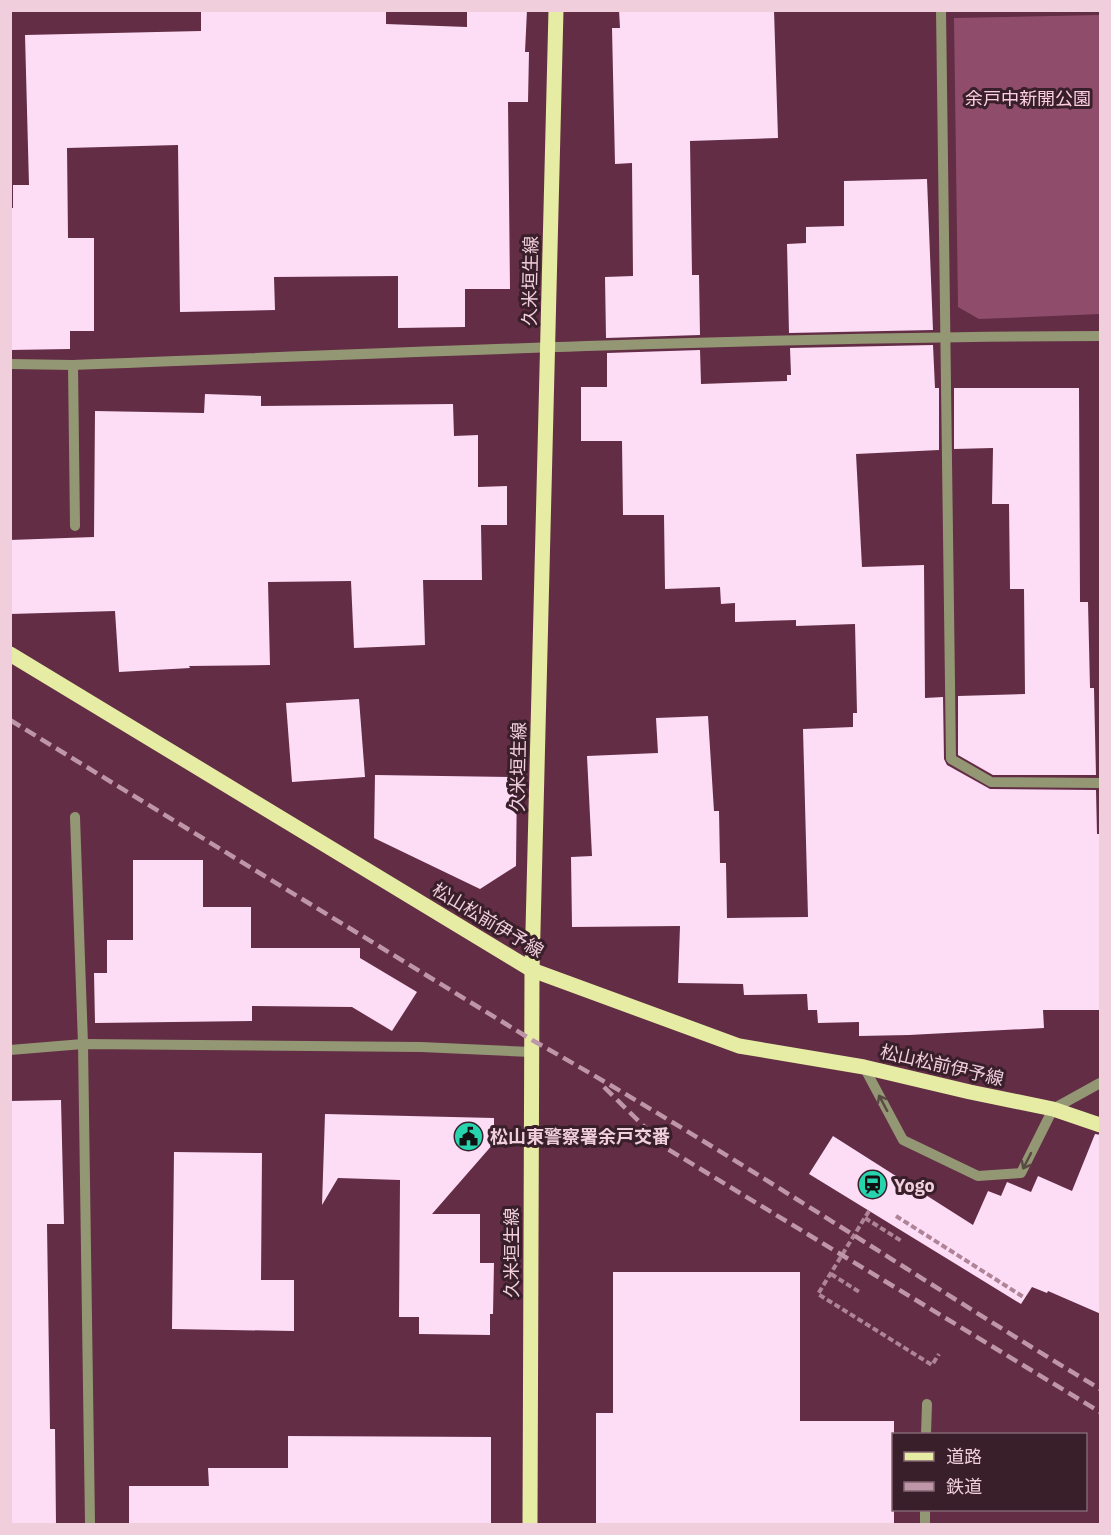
<svg xmlns="http://www.w3.org/2000/svg" width="1111" height="1535" font-family="'IBM Plex Sans','Noto Sans JP',sans-serif">
  <rect width="100%" height="100%" fill="#622d45"/>
  <path fill="#8f4d6b" d="M1100 15V314L979 319 958 307 954 18Z"/>
  <g fill="#fddcf6">
    <path d="M201 10H386V24L467 27V10H527L525 52H529L528 102H508L510 289H465V327L398 328V276L274 277 275 310 180 312 178 145 67 148 68 238H94V331H70V349L10 350V208H13V185H29L25 35 201 31Z"/>
    <path d="M619 10H774L778 138 690 141 692 275H699L700 335 606 338 605 277 633 276 632 163 615 164 612 28H620Z"/>
    <path d="M927 179 933 330 789 333 787 244 806 243V227L844 226V181Z"/>
    <path d="M933 345 935 388H939V450L856 454 862 567 924 565 925 698 943 697 944 759 947 765 990 789 1096 790 1097 834H1101V1010H1043L1044 1028 909 1035 859 1036V1022L818 1023 817 1010H808L807 994 744 995 743 984 678 983 680 926 572 927 571 857 592 856 587 756 658 753 656 718 708 716 714 811H719L720 863H726L727 918 808 917 803 729 853 727V713H857L855 624 796 626V620L735 622V603L721 604 720 587 665 589 664 515H623L622 441H581V387H607V353L700 350 701 384 787 381V375H791L790 348Z"/>
    <path d="M954 388H1079L1080 602H1088L1090 688H1094L1096 775H993L958 755V696L1025 694 1024 589H1010L1009 504H992L993 448 954 449Z"/>
    <path d="M205 394 261 396V406L453 404 454 436 478 435V487L507 486V525H481L482 580H423L425 645 354 648 351 581 268 582 270 665 189 666 190 668 119 672 115 611 10 614V540L94 537 95 411 204 413Z"/>
    <path d="M359 699 365 777 292 782 286 703Z"/>
    <path d="M375 775 517 777 516 866 480 889 374 838Z"/>
    <path d="M133 860H203V907H251V948H360V958L417 992 392 1031 352 1007 252 1006V1021L95 1023 94 973H107V940H133Z"/>
    <path d="M61 1100 64 1224H47L50 1429H55L56 1524H10V1101Z"/>
    <path d="M325 1114 494 1118V1143L432 1214H480V1263H494L493 1314H490V1335L419 1334V1317H399L400 1180 338 1178 322 1205Z"/>
    <path d="M1095 1134 1101 1135V1314L1048 1291 1047 1293 1032 1287 1021 1304 809 1174 833 1136 973 1225 988 1191 1001 1196 1007 1182 1031 1192 1038 1176 1072 1191Z"/>
    <path d="M174 1152 262 1153 261 1280H294V1331L172 1329Z"/>
    <path d="M613 1272H800V1421H894V1524H596V1413H613Z"/>
    <path d="M288 1436 491 1437V1524H129V1486H209L208 1468H288Z"/>
  </g>
  <g fill="none" stroke-linecap="round" stroke-linejoin="round">
    <g stroke="#ae8496" stroke-width="4" stroke-dasharray="6 3" stroke-linecap="butt">
      <path d="M869 1211 818 1294 932 1365 939 1354"/>
      <path d="M896 1216 1025 1298"/>
      <path d="M865 1218 903 1242"/>
      <path d="M831 1274 861 1293"/>
    </g>
    <g stroke="#949774" stroke-width="10">
      <path d="M941 10 951 759 991 782 1100 783"/>
      <path d="M10 364 73 365C416 352 758 337 1100 336"/>
      <path d="M73 365 75 526"/>
      <path d="M75 817 83 1044 90 1524"/>
      <path d="M10 1050 83 1044 421 1047 531 1052"/>
      <path d="M864 1067 903 1140 978 1176 1021 1173 1053 1109 1100 1083"/>
      <path d="M926 1434 927 1404"/>
      <path d="M925 1524V1510"/>
    </g>
    <g stroke="#e6eca3" stroke-width="15">
      <path d="M10 654 532 970 739 1046 864 1067 970 1092 1053 1109 1100 1125"/>
      <path d="M530 1524 532 970 556 10"/>
    </g>
    <g stroke="#be96a7" stroke-width="4.5" stroke-dasharray="12 6" stroke-linecap="butt">
      <path d="M10 720 532 1040C726 1149 910 1274 1100 1389"/>
      <path d="M604 1087 666 1148 1100 1412"/>
    </g>
  </g>
  <defs><path id="oneway-shaft" d="M-6 0H5M1.5-3L5.5 0L1.5 3" fill="none" stroke-width="1.6" stroke-linecap="round" stroke-linejoin="round" transform="scale(1.5)"/></defs>
  <g stroke="#584944">
    <use href="#oneway-shaft" transform="translate(883 1103) rotate(-118)"/>
    <use href="#oneway-shaft" transform="translate(1027 1161) rotate(117)"/>
  </g>
  <defs>
    <symbol id="civic-disc" viewBox="-11 -11 22 22"><circle r="9.5" fill="#26d5ae" stroke="#381f2a"/><path d="M-.6-6.5H3V-4.5H.6V-3L4-1V1h2V6H-6V1h2V-1L-.6-3ZM-1.2 2.5V6h2.4V2.5Z" fill="#111"/></symbol>
    <symbol id="station-disc" viewBox="-11 -11 22 22"><circle r="9.5" fill="#26d5ae" stroke="#381f2a"/><path d="M-3-6H3Q5-6 5-4V2Q5 4 3 4L4.5 6H3L1.5 4h-3L-3 6H-4.5L-3 4Q-5 4-5 2V-4Q-5-6-3-6ZM-3.5-4v3h7v-3ZM-3.5 1v1.5H-2V1ZM2 1v1.5H3.5V1Z" fill="#111"/></symbol>
  </defs>
  <g fill-rule="evenodd">
    <use href="#civic-disc" x="452" y="1120" width="33" height="33"/>
    <use href="#station-disc" x="856" y="1168" width="33" height="33"/>
  </g>
  <g text-anchor="middle" dominant-baseline="central" stroke-width="6" stroke-linejoin="round" paint-order="stroke">
    <g font-size="18" fill="#fccee0" stroke="#381f2a">
      <text x="1028" y="98">余戸中新開公園</text>
    </g>
    <g font-size="18" fill="#f0cedb" stroke="#381f2a">
      <text transform="translate(530 281) rotate(-89)">久米垣生線</text>
      <text transform="translate(518 767) rotate(-89)">久米垣生線</text>
      <text transform="translate(488 920) rotate(31)">松山松前伊予線</text>
      <text transform="translate(942 1065) rotate(13)">松山松前伊予線</text>
      <text transform="translate(511 1253) rotate(-90)">久米垣生線</text>
    </g>
    <g font-size="18" font-weight="bold" fill="#f0cedb" stroke="#381f2a" text-anchor="start">
      <text x="490" y="1136">松山東警察署余戸交番</text>
      <text x="894" y="1185">Yogo</text>
    </g>
  </g>
  <rect width="1111" height="1535" fill="none" stroke="#f0cedb" stroke-width="24"/>
  <rect x="892" y="1433" width="195" height="78" fill="#381f2a" stroke="#826571" stroke-width="1.5"/>
  <rect x="904" y="1452" width="30" height="9" fill="#e6eca3" stroke="#826571" stroke-width="1.5"/>
  <text x="946" y="1463" font-size="18" fill="#f0cedb">道路</text>
  <rect x="904" y="1482" width="30" height="9" fill="#be96a7" stroke="#826571" stroke-width="1.5"/>
  <text x="946" y="1493" font-size="18" fill="#f0cedb">鉄道</text>
</svg>
